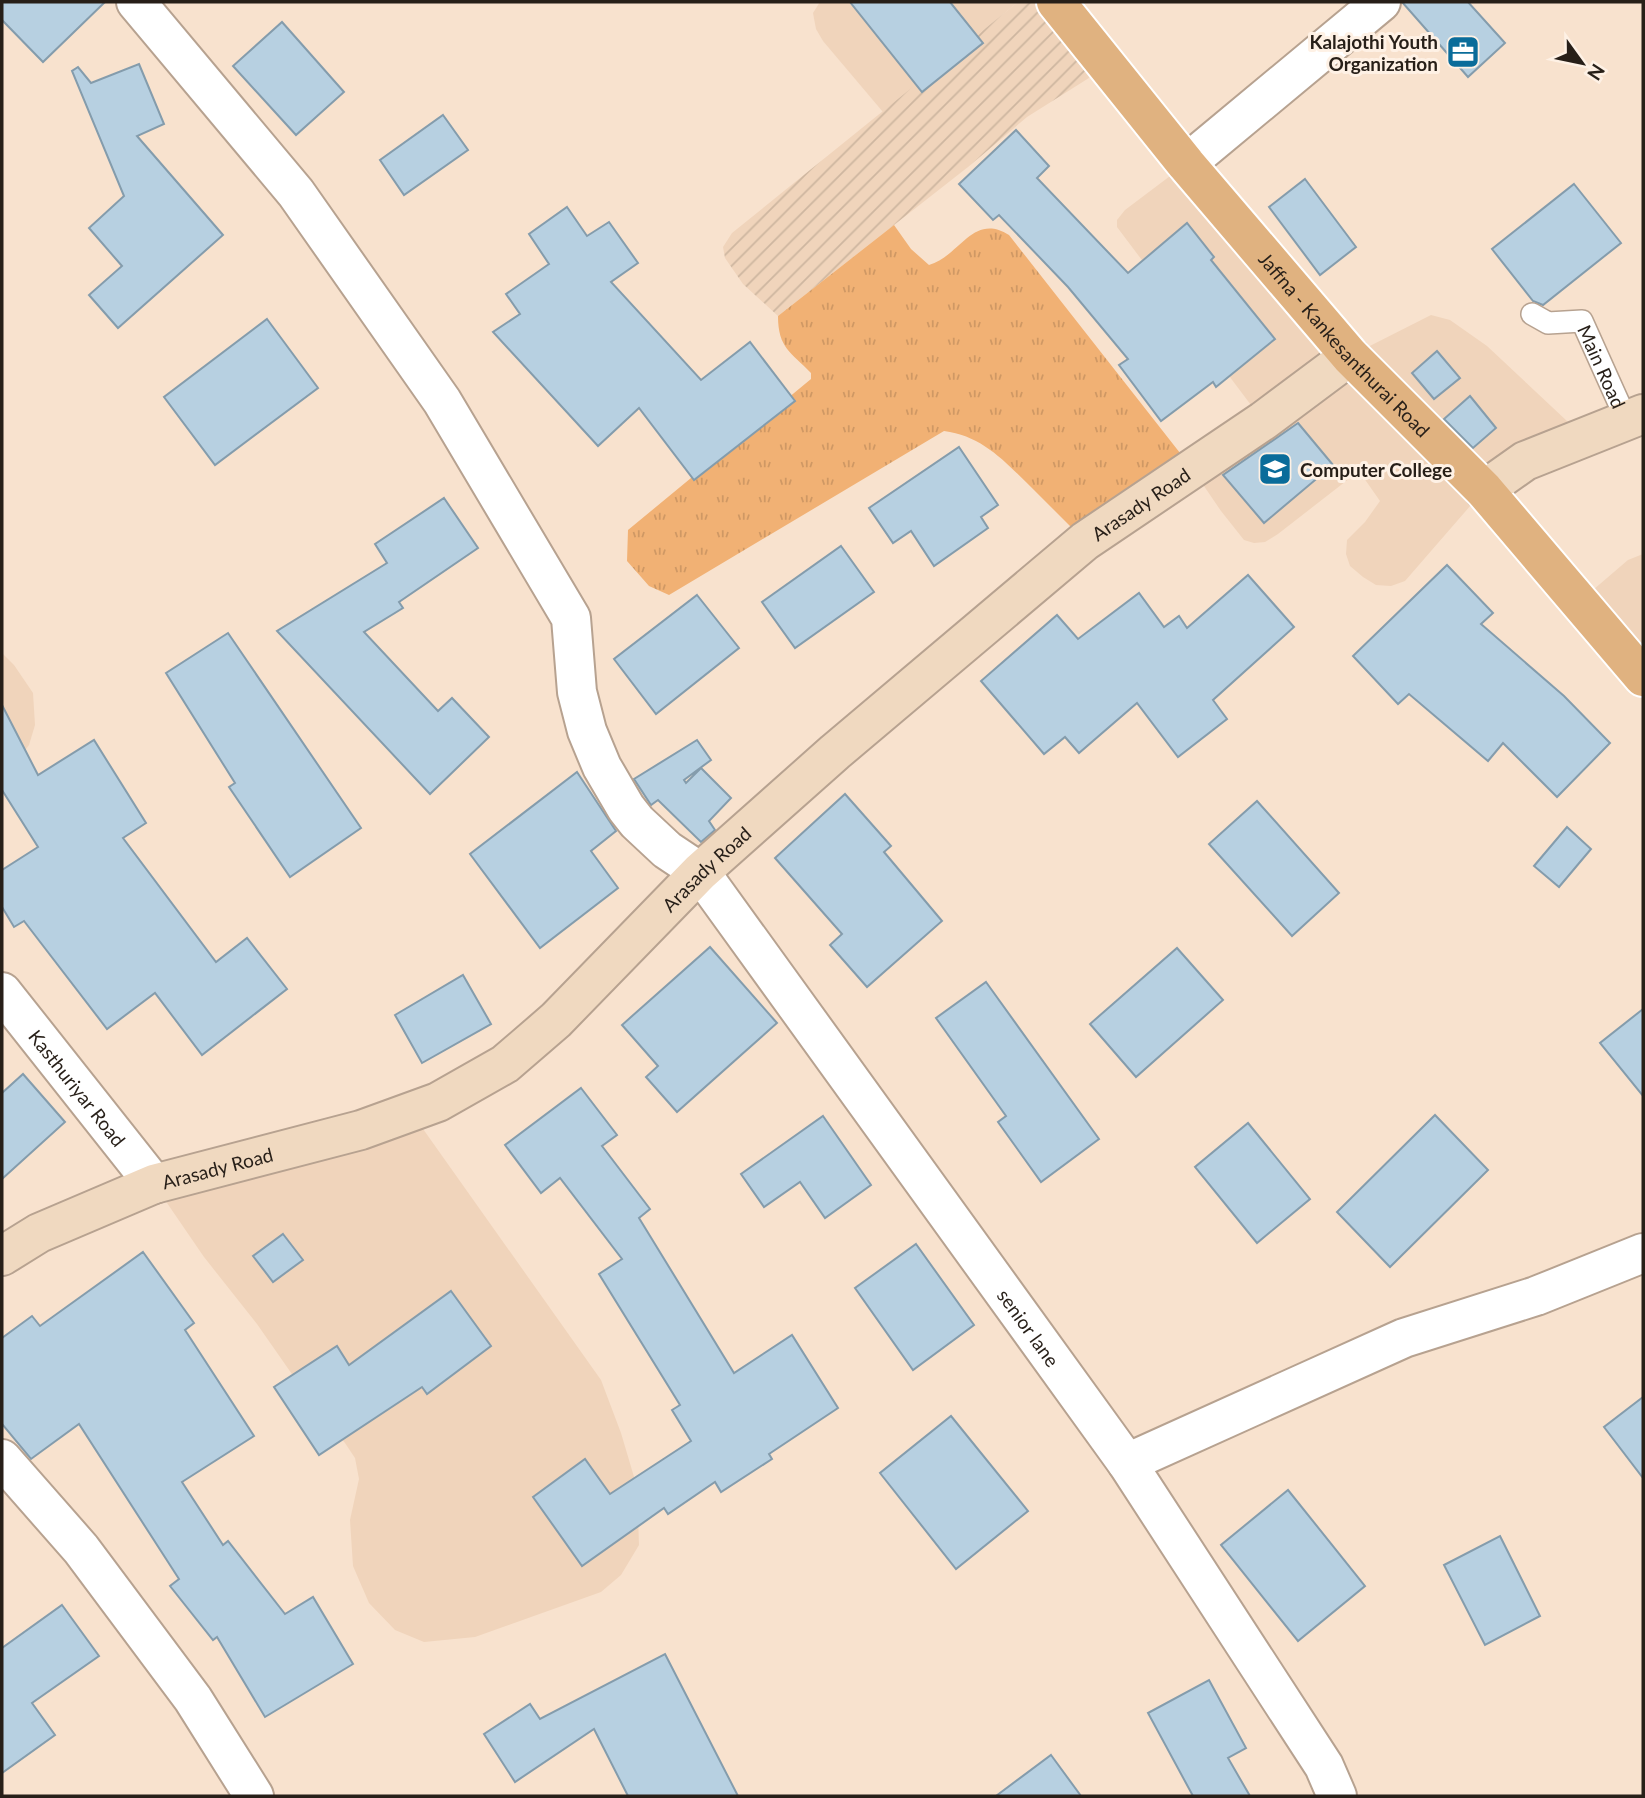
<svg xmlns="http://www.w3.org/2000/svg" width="1645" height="1798" font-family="Lato,sans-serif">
  <defs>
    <pattern id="industrial-furrows" width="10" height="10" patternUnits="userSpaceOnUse" patternTransform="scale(1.75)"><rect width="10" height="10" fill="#f0d4bb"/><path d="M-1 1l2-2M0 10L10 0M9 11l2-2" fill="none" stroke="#ceb6a0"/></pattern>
    <pattern id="grass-tufts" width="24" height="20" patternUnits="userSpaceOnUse" patternTransform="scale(1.75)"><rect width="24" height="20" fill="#f1b174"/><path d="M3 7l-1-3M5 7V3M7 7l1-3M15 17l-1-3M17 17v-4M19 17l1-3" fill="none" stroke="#cf9864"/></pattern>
  </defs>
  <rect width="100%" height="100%" fill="#f8e2ce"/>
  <g fill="#f0d4bb">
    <path d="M820 2H1018L883 112 823 41 816 29 813 13Z"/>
    <path d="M1186 164 1350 356 1431 315 1450 320 1487 346 1583 436 1484 490 1405 581 1391 586 1376 585 1363 577 1350 566 1346 554 1347 540 1365 522 1380 501 1359 471 1278 534 1265 542 1254 543 1244 540 1221 511 1191 467 1263 421 1117 227V220L1125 210Z"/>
    <path d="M1643 554V677L1579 602 1628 560Z"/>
    <path d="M2 653 14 665 33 693 35 725 29 745 17 761 2 773Z"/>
    <path d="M411 1112 601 1380 621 1433 637 1487 639 1545 621 1575 601 1592 475 1637 424 1642 395 1630 369 1603 353 1566 350 1520 359 1479 355 1458 345 1443 317 1410 257 1324 204 1257 154 1184Z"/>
  </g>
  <path fill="url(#industrial-furrows)" d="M1018 2H1056L1108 66 1027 117 968 167 778 316 743 284 725 258 723 247 732 233Z"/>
  <path fill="url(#grass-tufts)" d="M894 225 911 249 929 265C960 256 973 212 1009 235L1191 467 1085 541C1068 524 1051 507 1034 490 1007 464 984 436 944 431L669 595 649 586 627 561 628 530 811 379V373C791 352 778 348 778 316Z"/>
  <g fill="#b7d0e1" stroke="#849cac" stroke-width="2">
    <path d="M2 2H105L43 62 2 20Z"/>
    <path d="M850 2H950L983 43 922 92Z"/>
    <path d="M1402 2H1468L1505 43 1468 77Z"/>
    <path d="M282 22 344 92 296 135 233 66Z"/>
    <path d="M139 64 164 124 137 136 223 235 118 328 89 295 122 266 89 228 124 196 72 71 78 67 91 83Z"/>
    <path d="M443 115 468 150 404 195 380 160Z"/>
    <path d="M1016 130 1049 166 1037 178 1128 273 1187 223 1214 257 1211 260 1275 339 1216 387 1213 382 1161 421 1119 365 1128 359 1068 287 999 215 993 220 959 184Z"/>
    <path d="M1305 179 1356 247 1320 275 1269 207Z"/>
    <path d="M1574 184 1621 243 1543 305 1533 301 1492 249Z"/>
    <path d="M567 207 587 236 609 222 638 263 611 282 701 380 750 342 795 401 694 480 639 408 598 446 493 332 520 314 506 294 549 264 529 234Z"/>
    <path d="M267 319 318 388 215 465 164 397Z"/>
    <path d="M1437 351 1460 378 1434 399 1412 373Z"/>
    <path d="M1470 396 1496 428 1473 448 1444 419Z"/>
    <path d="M1298 423 1333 465 1264 523 1223 475Z"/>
    <path d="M959 447 998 505 981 517 988 528 934 566 911 531 893 543 869 508Z"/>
    <path d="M444 498 478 548 399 602 403 608 364 632 438 711 452 698 489 737 430 794 277 631 387 563 375 544Z"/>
    <path d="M841 546 874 592 795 648 762 602Z"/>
    <path d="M1447 565 1493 613 1481 624 1564 696 1610 743 1557 797 1503 743 1488 761 1409 694 1398 704 1353 656Z"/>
    <path d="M1248 575 1294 627 1213 700 1227 719 1178 757 1137 703 1079 753 1065 737 1044 754 981 681 1057 615 1078 639 1139 593 1164 627 1179 616 1187 628Z"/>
    <path d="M697 595 739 648 656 714 614 659Z"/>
    <path d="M228 633 361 828 290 877 229 787 235 783 166 673Z"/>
    <path d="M2 705 38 775 94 740 146 823 123 838 216 962 247 938 287 989 202 1055 155 993 107 1029 24 921 14 927 2 907V870L38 847 2 790Z"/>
    <path d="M697 740 711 760 684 780 686 783 701 768 731 798 709 821 715 830 701 842 658 800 651 805 634 779Z"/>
    <path d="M577 772 616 831 591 851 618 888 540 948 470 854Z"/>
    <path d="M845 794 891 846 884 852 942 921 867 987 830 945 842 934 775 858Z"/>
    <path d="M1257 801 1339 893 1292 936 1209 844Z"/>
    <path d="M1567 827 1591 849 1559 887 1534 866Z"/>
    <path d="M710 947 777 1023 677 1112 646 1077 658 1066 622 1025Z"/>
    <path d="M1177 948 1223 1000 1136 1077 1090 1024Z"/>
    <path d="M463 975 491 1024 422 1063 395 1015Z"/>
    <path d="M986 982 1099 1139 1041 1182 998 1122 1006 1116 936 1018Z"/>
    <path d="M1643 1009V1096L1600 1043Z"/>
    <path d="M23 1074 65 1122 2 1179V1093Z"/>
    <path d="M581 1088 617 1135 602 1146 650 1209 639 1218 734 1373 792 1335 838 1408 769 1454 772 1459 721 1492 715 1482 668 1514 664 1508 582 1566 533 1497 585 1459 610 1494 691 1441 672 1410 680 1405 599 1274 622 1259 560 1178 541 1193 505 1145Z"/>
    <path d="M1435 1115 1488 1170 1390 1267 1337 1212Z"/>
    <path d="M823 1116 871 1185 825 1218 800 1182 764 1207 741 1174Z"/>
    <path d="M1248 1123 1310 1199 1257 1243 1195 1167Z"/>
    <path d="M283 1234 303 1260 273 1282 253 1256Z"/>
    <path d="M916 1244 974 1325 913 1370 855 1288Z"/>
    <path d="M143 1252 194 1323 185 1330 254 1436 182 1482 223 1545 228 1541 285 1614 313 1597 353 1664 265 1717 217 1637 213 1640 170 1586 179 1579 79 1424 31 1459 2 1424V1338L32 1316 40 1326Z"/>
    <path d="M451 1291 491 1346 427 1394 422 1387 319 1455 274 1387 337 1346 349 1365Z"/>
    <path d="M1643 1397V1478L1604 1427Z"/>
    <path d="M951 1416 1028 1511 956 1569 880 1473Z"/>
    <path d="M1288 1490 1365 1586 1298 1641 1221 1545Z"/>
    <path d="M1500 1536 1540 1616 1485 1645 1444 1565Z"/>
    <path d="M62 1605 99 1656 32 1703 55 1735 2 1773V1648Z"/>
    <path d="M665 1654 738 1796H628L594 1729 515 1782 484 1734 530 1704 540 1719Z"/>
    <path d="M1209 1680 1246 1748 1228 1758 1250 1796H1193L1148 1713Z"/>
    <path d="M1051 1755 1081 1796H996Z"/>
  </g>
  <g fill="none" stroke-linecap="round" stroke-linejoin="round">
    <defs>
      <g id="service">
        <path id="s1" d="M1532 314 1548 323 1582 321 1626 419"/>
      </g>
      <g id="minor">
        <path id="s2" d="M136 2 296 193 442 401 571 618 577 692 587 731 602 767 626 808 637 822 667 850 700 872 1127 1463 1324 1766 1337 1796"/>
        <path d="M1186 164 1381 2"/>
        <path id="s3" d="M2 992 154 1184"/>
        <path d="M2 1459 81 1549 193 1699 254 1796"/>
        <path d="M1127 1463 1404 1338 1536 1296 1643 1253"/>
      </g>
      <g id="secondary">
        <path d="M1484 490 1525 461 1643 414"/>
        <path id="s4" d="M2 1256 39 1233 154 1184 361 1130 438 1102 505 1064 556 1020 700 872 835 752 1085 541 1263 421 1350 356"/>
      </g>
      <g id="primary">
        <path id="s5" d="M1056 2 1186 164 1350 356 1484 490 1643 677"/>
      </g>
    </defs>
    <use href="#service" stroke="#b7a290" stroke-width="24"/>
    <use href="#minor" stroke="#b7a290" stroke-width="42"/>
    <use href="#secondary" stroke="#b7a290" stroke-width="42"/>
    <use href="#primary" stroke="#fff" stroke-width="42"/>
    <use href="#service" stroke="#fff" stroke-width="21"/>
    <use href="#minor" stroke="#fff" stroke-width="38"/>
    <use href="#secondary" stroke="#f0d9c0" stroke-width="38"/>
    <use href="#primary" stroke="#e0b280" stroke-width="38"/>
  </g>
  <defs>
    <symbol id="office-square" viewBox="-11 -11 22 22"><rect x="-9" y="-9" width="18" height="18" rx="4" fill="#0a6c9a" stroke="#fef1e5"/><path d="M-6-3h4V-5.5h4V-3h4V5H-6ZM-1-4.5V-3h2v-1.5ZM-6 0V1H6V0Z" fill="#fff"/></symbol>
    <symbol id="university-square" viewBox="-11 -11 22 22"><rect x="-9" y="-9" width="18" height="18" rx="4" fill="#0a6c9a" stroke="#fef1e5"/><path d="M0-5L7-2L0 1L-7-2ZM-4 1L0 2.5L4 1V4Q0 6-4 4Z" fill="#fff"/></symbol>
  </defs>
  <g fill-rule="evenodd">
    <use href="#office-square" x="1444" y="33" width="38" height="38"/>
    <use href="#university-square" x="1256" y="450" width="38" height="38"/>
  </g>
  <g text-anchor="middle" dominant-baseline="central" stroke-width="6" stroke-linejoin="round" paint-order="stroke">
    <g font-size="19" font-weight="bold" fill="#271f18" stroke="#fef1e5" text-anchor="end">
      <text x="1438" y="41">Kalajothi Youth<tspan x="1438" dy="22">Organization</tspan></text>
      <text x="1300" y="469" text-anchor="start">Computer College</text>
    </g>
    <g font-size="19" fill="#271f18" stroke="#fef1e5">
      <text stroke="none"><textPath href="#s5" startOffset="448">Jaffna - Kankesanthurai Road</textPath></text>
      <text stroke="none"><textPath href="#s1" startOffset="102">Main Road</textPath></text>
      <text stroke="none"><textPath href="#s4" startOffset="1390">Arasady Road</textPath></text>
      <text stroke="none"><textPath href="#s4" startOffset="822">Arasady Road</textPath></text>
      <text stroke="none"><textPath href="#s3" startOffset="122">Kasthuriyar Road</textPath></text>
      <text stroke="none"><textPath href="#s4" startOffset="234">Arasady Road</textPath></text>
      <text stroke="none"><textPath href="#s2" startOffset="1617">senior lane</textPath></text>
    </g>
  </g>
  <rect width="1645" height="1798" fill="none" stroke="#271f18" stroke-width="7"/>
  <g transform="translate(1582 63) rotate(123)" stroke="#fef1e5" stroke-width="5" paint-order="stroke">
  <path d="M0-5L12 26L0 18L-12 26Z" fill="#271f18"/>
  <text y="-10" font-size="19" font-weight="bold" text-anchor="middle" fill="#271f18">N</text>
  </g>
</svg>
